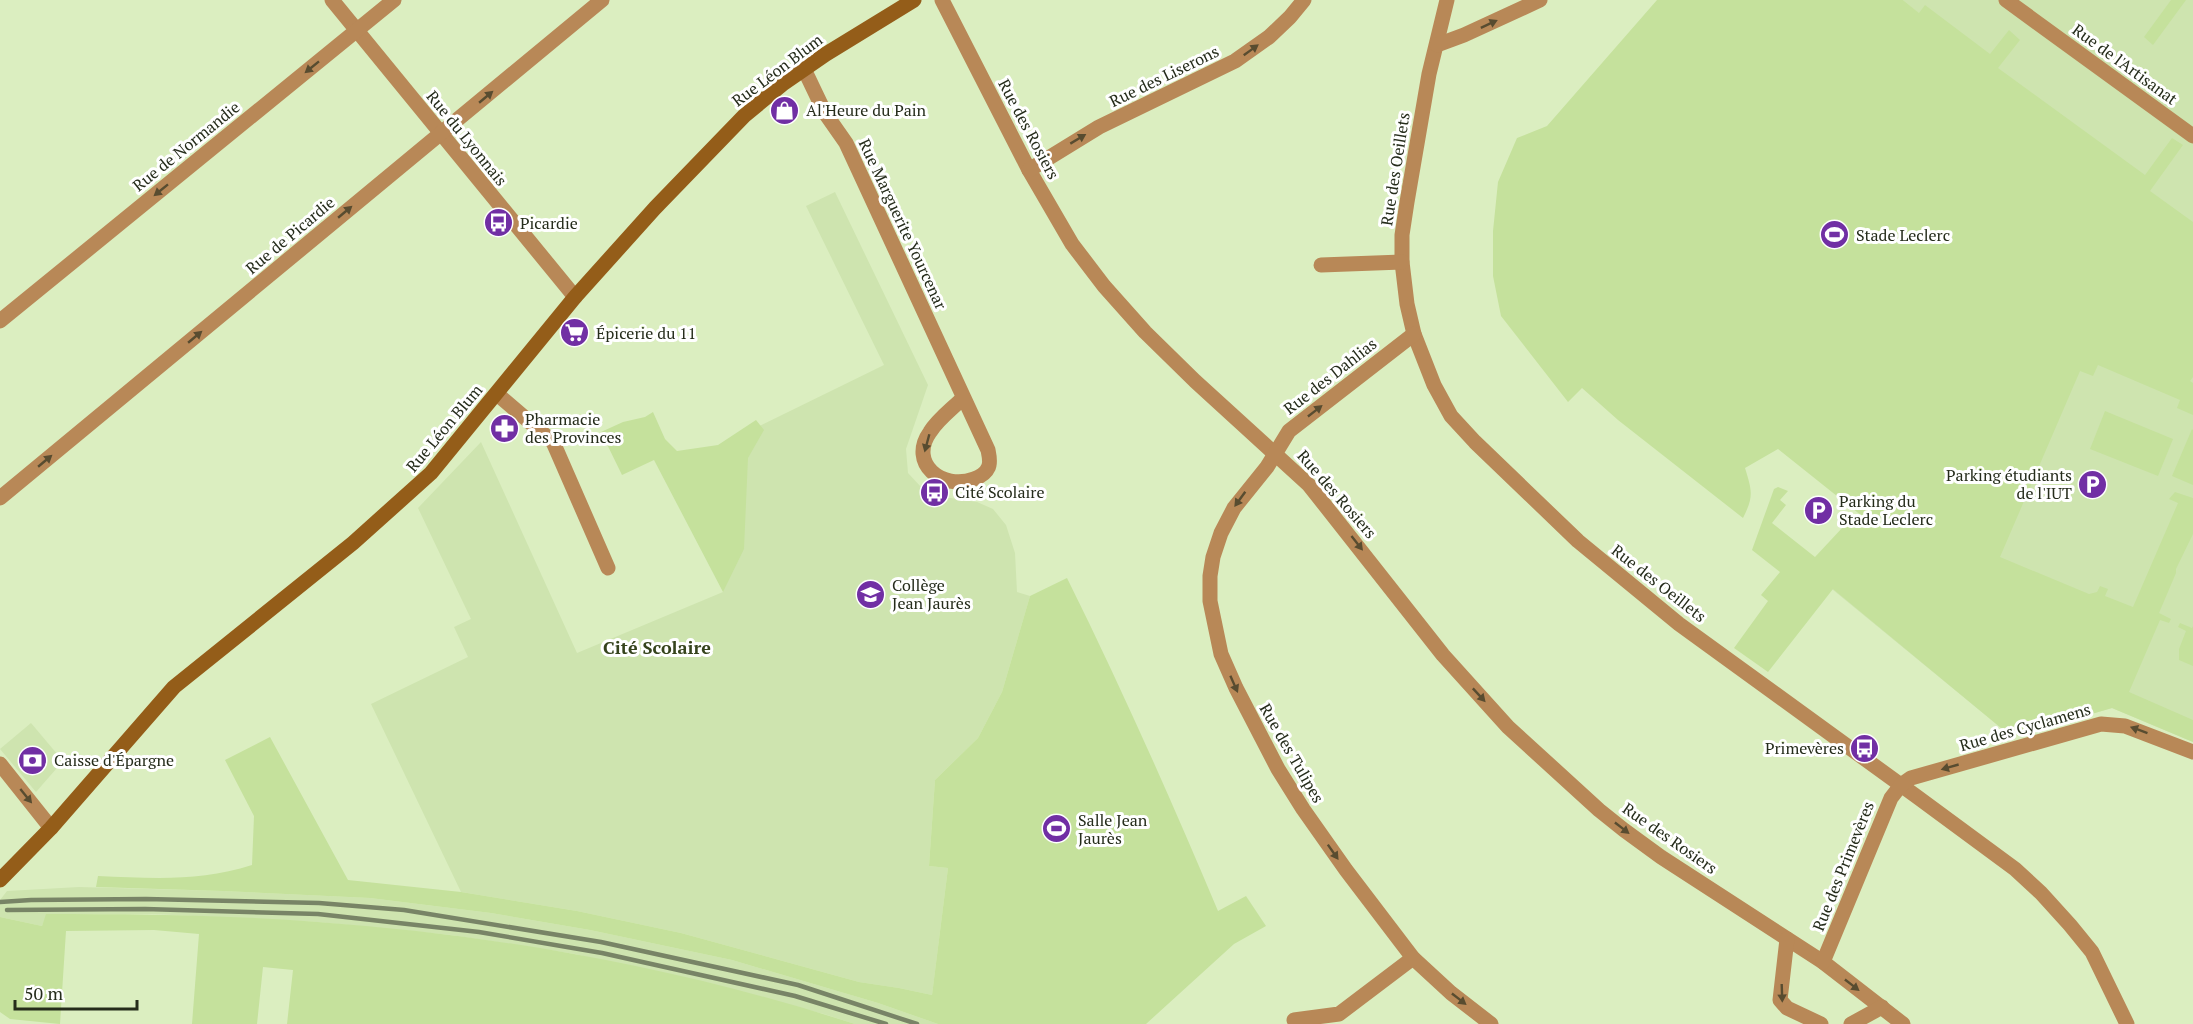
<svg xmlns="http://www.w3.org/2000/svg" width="2193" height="1024" font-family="'PT Serif',serif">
  <rect width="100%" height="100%" fill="#dbeec0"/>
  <g fill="#cee4af">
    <path d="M1903 0H2193V742L2112 708 2012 737 1827 585 2107 170Z"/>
    <path d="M835 192 928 385 906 449 908 473 922 488 937 496 977 502 993 509 1006 525 1015 553 1017 592 1030 596 1002 692 978 738 935 780 929 866 948 868 932 995 899 988 859 982 681 933 577 911 461 892 371 704 468 657 454 627 471 619 418 508 481 442 577 653 723 592 743 434 884 365 806 206Z"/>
    <path d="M31 723 63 761 36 792 0 749Z"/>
    <path d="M79 887 223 891 370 898 491 913 590 930 732 960 878 1003 938 1024H855L824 1014 575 954 451 935 318 922 152 914H47L42 926 0 917V900L7 891Z"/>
  </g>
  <g fill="#c5e19c">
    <path d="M1657 0H1903L1919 13 1925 5 1990 54 2009 30 2020 40 1998 68 2145 175 2172 138 2183 145 2150 191 2193 222V377L2190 381 2193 383V415L2177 408 2180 400 2098 365 2093 376 2080 371 2000 557 2089 594 2097 592 2100 586 2108 589 2105 596 2133 607 2178 503 2169 499 2175 492 2193 498V534L2176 569V573L2159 613 2171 619 2169 623 2160 620 2129 692 2193 720V742L2112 708 2012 737 1833 589 1768 672 1734 648 1768 601 1761 595 1780 572 1752 550 1774 489 1778 487 1788 491 1780 500 1786 505 1772 523 1815 557 1843 527 1853 524 1862 516 1778 449 1745 468C1752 491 1754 496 1743 518L1618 420 1582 388 1568 402 1501 316 1493 276V231L1498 182 1517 138 1547 126Z"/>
    <path d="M2171 0H2186L2153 45 2144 37Z"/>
    <path d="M2105 411 2173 439 2158 476 2090 449Z"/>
    <path d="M653 412 665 439 677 451 718 445 756 420 764 430 748 458 744 549 723 592 654 460 622 475 601 432 623 422 645 417Z"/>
    <path d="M2192 429 2193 430V485L2172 476Z"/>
    <path d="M1067 578C1121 687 1171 799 1218 911L1246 896 1266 926 1234 944 1146 1024H938L878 1003 732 960 590 930 491 913 370 898 223 891 96 887 98 876C151 878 200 882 252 865L254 816 225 760 270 737 348 880 461 892 577 911 681 933 859 982 899 988 932 995 948 868 929 866 935 780 978 738 1002 692 1030 596Z"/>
    <path d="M2180 623 2192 628 2193 626V666L2179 660V649L2186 631 2178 627Z"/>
    <path d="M46 914C137 914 228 915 318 922 499 935 682 968 855 1024H287L293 970 263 967 257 1024H192L199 934 154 930 66 931 60 1024 10 1019 0 1012V917L42 926Z"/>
  </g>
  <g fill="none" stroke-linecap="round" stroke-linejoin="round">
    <g stroke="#b88857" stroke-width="15">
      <path d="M332 0 575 297"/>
      <path d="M942 0 1029 170 1072 244 1104 286 1145 332 1195 381 1309 485 1443 655 1508 727 1599 810 1624 830 1661 857 1823 962 1903 1024"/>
      <path d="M1447 0 1429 74 1407 202 1402 235V262L1407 304 1414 334 1434 385 1451 416 1475 442 1578 541 1679 624 1916 796 2015 869 2041 893 2070 925 2092 952 2127 1024"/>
      <path d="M2006 0 2193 136"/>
      <path d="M1437 45 1464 35 1540 0"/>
      <path d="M804 69 825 113 846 143 988 450C989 455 991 463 988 468 986 473 979 477 974 479 942 491 908 463 930 432 938 419 952 409 963 398"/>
      <path d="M1029 170 1099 127 1235 61 1269 37 1290 17 1304 0"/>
      <path d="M1321 265 1402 262"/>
      <path d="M0 321 394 0"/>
      <path d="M1414 334 1289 431 1267 467 1234 508 1221 533 1213 557 1210 576V601L1221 654 1236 688 1278 769 1303 809 1346 870 1413 958 1451 993 1491 1024"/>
      <path d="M497 394 553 442 608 568"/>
      <path d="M0 498 602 0"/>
      <path d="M0 764 51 828"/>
      <path d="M1787 939 1780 1000 1787 1008 1821 1024"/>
      <path d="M1823 962 1891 798 1901 785 1911 778 2101 724 2125 726 2193 752"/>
      <path d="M1294 1020 1339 1014 1413 958"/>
      <path d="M1851 1024 1882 1007"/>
    </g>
    <path stroke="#945d19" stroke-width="15" d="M0 880 51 828 174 687 353 543 431 473 575 297 655 208 744 116 784 83 826 54 914 0"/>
    <g stroke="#788466" stroke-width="4.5">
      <path d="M0 902 31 900 146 899 319 903 404 910 601 942 798 985 917 1024"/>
      <path d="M7 910 145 909 318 914 479 932 602 953 795 996 886 1024"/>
    </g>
  </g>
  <defs><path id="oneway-solid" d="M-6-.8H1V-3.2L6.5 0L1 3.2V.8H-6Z" transform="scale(1.5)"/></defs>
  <g fill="#584c30">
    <use href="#oneway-solid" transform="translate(1489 24) rotate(-25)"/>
    <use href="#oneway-solid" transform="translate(1251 50) rotate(-36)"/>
    <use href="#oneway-solid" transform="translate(312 67) rotate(141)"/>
    <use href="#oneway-solid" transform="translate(486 97) rotate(-40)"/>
    <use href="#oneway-solid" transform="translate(1078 139) rotate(-31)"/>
    <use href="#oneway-solid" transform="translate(161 190) rotate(141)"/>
    <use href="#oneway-solid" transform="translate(345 212) rotate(-40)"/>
    <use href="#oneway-solid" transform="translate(195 337) rotate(-40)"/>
    <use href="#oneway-solid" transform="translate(1315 411) rotate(-38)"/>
    <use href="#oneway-solid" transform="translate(927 443) rotate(105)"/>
    <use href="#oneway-solid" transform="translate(45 461) rotate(-40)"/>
    <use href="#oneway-solid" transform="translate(1240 499) rotate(126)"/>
    <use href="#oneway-solid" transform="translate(1357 543) rotate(52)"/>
    <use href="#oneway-solid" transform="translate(1234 684) rotate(66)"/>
    <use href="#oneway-solid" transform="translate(1479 695) rotate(47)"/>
    <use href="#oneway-solid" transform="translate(2139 730) rotate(-160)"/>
    <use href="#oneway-solid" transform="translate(1950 767) rotate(164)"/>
    <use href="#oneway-solid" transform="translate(26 796) rotate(51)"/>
    <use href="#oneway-solid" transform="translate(1622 828) rotate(38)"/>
    <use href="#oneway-solid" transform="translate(1333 852) rotate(55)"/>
    <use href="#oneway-solid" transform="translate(1852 985) rotate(38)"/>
    <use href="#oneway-solid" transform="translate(1782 993) rotate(88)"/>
    <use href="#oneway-solid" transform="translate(1459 999) rotate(38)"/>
  </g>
  <defs>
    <symbol id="shop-disc" viewBox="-11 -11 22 22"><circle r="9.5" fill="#712fa4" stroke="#fff"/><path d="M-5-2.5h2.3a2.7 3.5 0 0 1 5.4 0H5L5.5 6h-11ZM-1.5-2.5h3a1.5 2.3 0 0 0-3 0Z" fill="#fff"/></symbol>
    <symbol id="bus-disc" viewBox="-11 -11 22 22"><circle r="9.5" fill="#712fa4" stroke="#fff"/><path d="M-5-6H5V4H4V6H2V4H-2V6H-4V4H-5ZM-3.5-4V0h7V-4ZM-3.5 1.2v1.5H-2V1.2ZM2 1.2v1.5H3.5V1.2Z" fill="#fff"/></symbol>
    <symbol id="stadium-disc" viewBox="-11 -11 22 22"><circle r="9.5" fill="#712fa4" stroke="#fff"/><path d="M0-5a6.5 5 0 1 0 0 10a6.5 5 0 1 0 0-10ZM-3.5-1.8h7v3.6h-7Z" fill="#fff"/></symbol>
    <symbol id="supermarket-disc" viewBox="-11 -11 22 22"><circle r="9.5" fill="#712fa4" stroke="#fff"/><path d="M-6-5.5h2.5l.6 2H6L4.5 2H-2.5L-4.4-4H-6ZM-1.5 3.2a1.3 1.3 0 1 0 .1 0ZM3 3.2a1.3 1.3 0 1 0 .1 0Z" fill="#fff"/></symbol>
    <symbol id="pharmacy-disc" viewBox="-11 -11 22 22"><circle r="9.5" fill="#712fa4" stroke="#fff"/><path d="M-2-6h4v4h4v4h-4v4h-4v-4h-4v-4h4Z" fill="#fff"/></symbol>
    <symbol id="parking-disc" viewBox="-11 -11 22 22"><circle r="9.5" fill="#712fa4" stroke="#fff"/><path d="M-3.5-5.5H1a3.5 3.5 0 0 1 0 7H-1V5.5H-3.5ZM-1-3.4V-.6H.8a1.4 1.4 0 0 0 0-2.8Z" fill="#fff"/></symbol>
    <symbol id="school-disc" viewBox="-11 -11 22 22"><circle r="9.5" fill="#712fa4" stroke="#fff"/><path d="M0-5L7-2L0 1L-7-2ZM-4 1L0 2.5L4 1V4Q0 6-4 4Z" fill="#fff"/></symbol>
    <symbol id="bank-disc" viewBox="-11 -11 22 22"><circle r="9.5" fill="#712fa4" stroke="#fff"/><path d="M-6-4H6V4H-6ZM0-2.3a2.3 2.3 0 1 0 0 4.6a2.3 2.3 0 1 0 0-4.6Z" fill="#fff"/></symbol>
  </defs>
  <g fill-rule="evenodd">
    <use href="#shop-disc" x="768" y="94" width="33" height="33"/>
    <use href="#bus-disc" x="482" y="206" width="33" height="33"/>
    <use href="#stadium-disc" x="1818" y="218" width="33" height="33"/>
    <use href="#supermarket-disc" x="558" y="316" width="33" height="33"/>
    <use href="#pharmacy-disc" x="488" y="412" width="33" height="33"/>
    <use href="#parking-disc" x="2076" y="468" width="33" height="33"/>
    <use href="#bus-disc" x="918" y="476" width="33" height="33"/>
    <use href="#parking-disc" x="1802" y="494" width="33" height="33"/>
    <use href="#school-disc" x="854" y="578" width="33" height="33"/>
    <use href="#bus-disc" x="1848" y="732" width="33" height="33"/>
    <use href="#bank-disc" x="16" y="744" width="33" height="33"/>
    <use href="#stadium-disc" x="1040" y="812" width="33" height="33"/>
  </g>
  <g text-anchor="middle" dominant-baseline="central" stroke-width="6" stroke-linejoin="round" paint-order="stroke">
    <g font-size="16" fill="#252c1b" stroke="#fff">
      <text transform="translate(2125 64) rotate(36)">Rue de l'Artisanat</text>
      <text transform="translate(777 70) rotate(-37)">Rue Léon Blum</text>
      <text transform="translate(1164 76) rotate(-26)">Rue des Liserons</text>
      <text transform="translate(1029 129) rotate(62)">Rue des Rosiers</text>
      <text transform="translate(467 138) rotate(51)">Rue du Lyonnais</text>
      <text transform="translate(186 146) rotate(-39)">Rue de Normandie</text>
      <text transform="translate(1395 169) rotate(-81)">Rue des Oeillets</text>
      <text transform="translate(903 224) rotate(65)">Rue Marguerite Yourcenar</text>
      <text transform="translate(290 235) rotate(-40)">Rue de Picardie</text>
      <text transform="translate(1330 376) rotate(-38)">Rue des Dahlias</text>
      <text transform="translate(444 428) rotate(-50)">Rue Léon Blum</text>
      <text transform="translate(1337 494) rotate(49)">Rue des Rosiers</text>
      <text transform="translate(1659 583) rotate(38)">Rue des Oeillets</text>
      <text transform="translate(2025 727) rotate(-16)">Rue des Cyclamens</text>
      <text transform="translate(1292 753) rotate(60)">Rue des Tulipes</text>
      <text transform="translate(1670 838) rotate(35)">Rue des Rosiers</text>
      <text transform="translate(1843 866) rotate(-68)">Rue des Primevères</text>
    </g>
    <g font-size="16" fill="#252c1b" stroke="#fff" text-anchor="start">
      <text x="806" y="110">Al'Heure du Pain</text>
      <text x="520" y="223">Picardie</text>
      <text x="1856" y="235">Stade Leclerc</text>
      <text x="596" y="333">Épicerie du 11</text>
      <text x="525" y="419">Pharmacie<tspan x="525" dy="18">des Provinces</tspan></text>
      <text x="2072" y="475" text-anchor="end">Parking étudiants<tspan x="2072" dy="18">de l'IUT</tspan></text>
      <text x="955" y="492">Cité Scolaire</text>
      <text x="1839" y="501">Parking du<tspan x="1839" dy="18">Stade Leclerc</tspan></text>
      <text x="892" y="585">Collège<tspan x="892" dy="18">Jean Jaurès</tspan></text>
      <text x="1844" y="748" text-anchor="end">Primevères</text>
      <text x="54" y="760">Caisse d'Épargne</text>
      <text x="1078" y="820">Salle Jean<tspan x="1078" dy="18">Jaurès</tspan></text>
    </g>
    <g font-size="18" font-weight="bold" fill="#35431c" stroke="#fff">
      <text x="657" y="647">Cité Scolaire</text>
    </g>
  </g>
  <path d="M15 1000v9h122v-9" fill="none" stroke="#252c1b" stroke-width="3"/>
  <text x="24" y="1000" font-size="18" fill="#252c1b" stroke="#ffffff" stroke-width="4.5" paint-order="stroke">50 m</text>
</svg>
